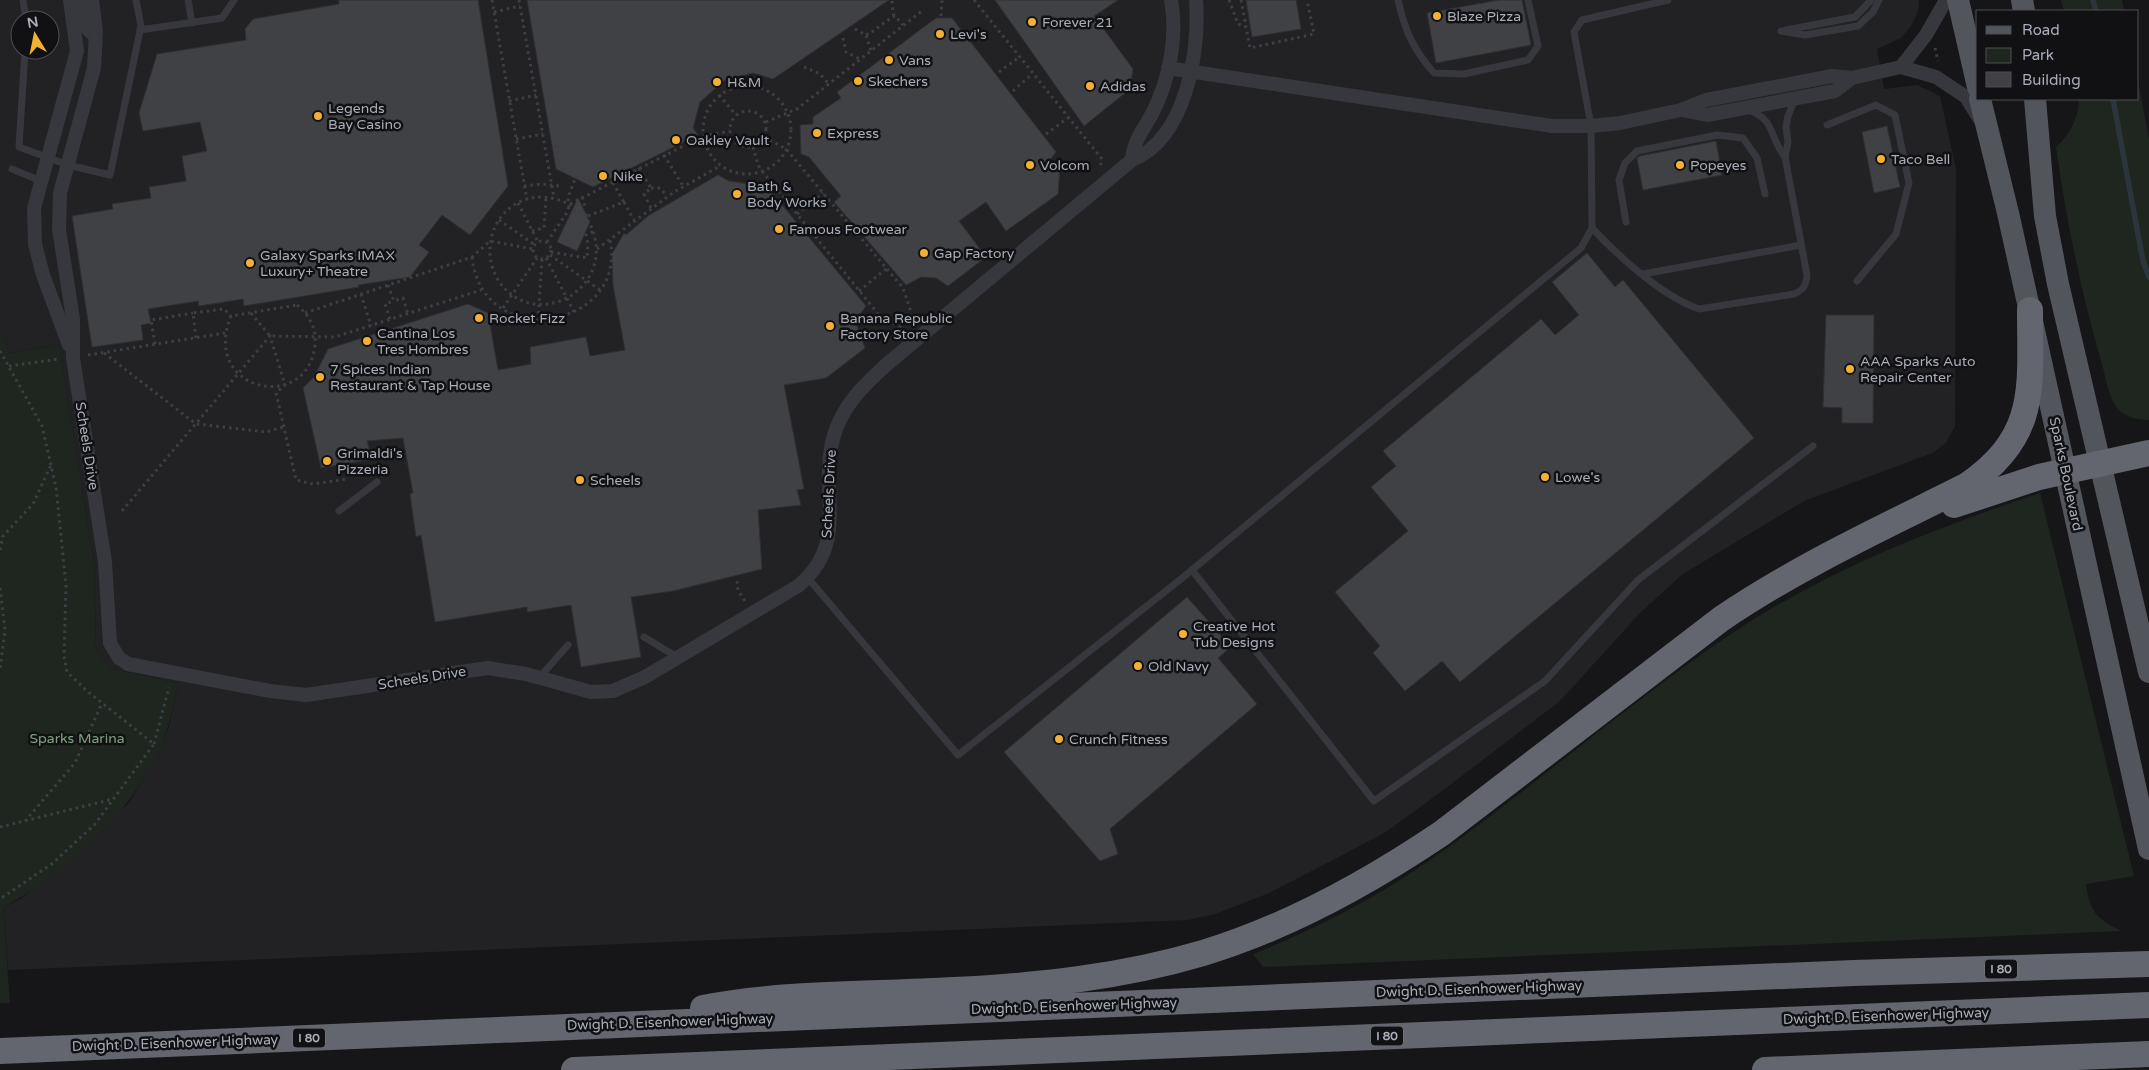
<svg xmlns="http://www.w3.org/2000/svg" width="2149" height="1070" font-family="'Varela Round',sans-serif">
  <rect width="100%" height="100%" fill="#161618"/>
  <path fill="#222225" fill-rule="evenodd" d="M0 0H1919L1918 12 1911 26 1901 38 1877 49 1884 89 1917 85 1940 96 1956 169 1955 426 1946 443 1932 453 1804 501 1683 574 1641 612 1559 702 1442 791 1386 832 1331 861 1267 894 1215 914 1188 920 8 970 3 908 22 898 129 803 159 752 169 726 178 683 113 669 104 660 96 647 94 563 59 345 10 353 0 330ZM20 20H50V50H20Z"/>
  <g fill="#1e261f">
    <path d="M2061 0H2122L2124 11H2064Z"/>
    <path d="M2138 81 2149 139V420C2139 420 2128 418 2120 411 2108 400 2106 376 2101 361 2081 291 2066 220 2056 147 2070 135 2079 117 2079 99H2138Z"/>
    <path d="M0 328 10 353 59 345 94 563 96 647 104 660 113 669 178 683C173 706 169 728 160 750 156 759 150 768 145 776 110 834 60 875 3 908L10 1003H0Z"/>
    <path d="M2040 493 2134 876 2086 884C2090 913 2097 919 2122 931L1263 967 1253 954C1319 928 1385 893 1443 851 1542 780 1634 699 1734 632 1829 569 1933 529 2040 493Z"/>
  </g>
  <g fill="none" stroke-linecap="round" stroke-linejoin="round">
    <g stroke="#2c353c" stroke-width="5.5">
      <path d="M2093 0 2096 11"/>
      <path d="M2113 99 2143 261 2149 277"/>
    </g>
  </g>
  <g fill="#404145" stroke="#303034">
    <path d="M339 0H478L508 186 470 235 442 215 419 245 429 252 410 277 358 285 359 287 244 306 243 299 199 306 198 301 148 309 151 323 141 325 143 340 92 347 72 216 113 209 112 204 151 198 149 187 186 181 182 156 207 151 200 122 143 131 139 113 157 54 246 40 245 29 253 19 339 4Z"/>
    <path d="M527 0H889L773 79 753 73 725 80 700 102 693 128 698 135 593 187 556 169Z"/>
    <path d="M995 0H1118L1094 16 1133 69 1130 89 1084 126Z"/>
    <path d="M1246 0H1296L1301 29 1252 37Z"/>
    <path d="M1499 0H1522L1531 45 1436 63 1427 13Z"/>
    <path d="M936 18H952L1056 152 1049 161 1060 166 1058 194 1006 231 986 202 959 221 986 257 948 286 936 278 921 277 906 285 834 202 841 196 809 157 801 154 800 125 813 124V117L841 98 837 92Z"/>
    <path d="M1887 126 1900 187 1874 193 1862 132Z"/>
    <path d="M1716 141 1722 175 1643 190 1637 158 1640 156Z"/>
    <path d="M718 175 729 181 751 184 763 182 866 306 855 321 865 348 826 378 784 385 804 489 797 490 801 505 758 510 762 569 673 591 631 597 641 657 581 667 571 605 527 612V607L435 622 421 535 416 537 410 494 413 493 403 438 367 441 372 459 321 468 303 388 314 377 328 349 468 304 488 313 498 370 531 364 530 347 586 337 590 356 625 350 613 285 612 254 624 233 626 235 648 216Z"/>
    <path d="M578 198 590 222 577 251 557 242Z"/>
    <path d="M1587 253 1615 287 1623 280 1754 438 1460 682 1442 661 1405 691 1373 653 1380 646 1335 592 1408 531 1371 487 1396 466 1383 451 1541 319 1555 335 1579 315 1552 282Z"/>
    <path d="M1826 315H1874L1873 423H1842V408L1823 407Z"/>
    <path d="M1187 597 1231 647 1218 658 1257 704 1110 829 1118 854 1100 861 1004 752Z"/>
  </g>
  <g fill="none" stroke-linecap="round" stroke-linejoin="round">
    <g stroke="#3d3f44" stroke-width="3" stroke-dasharray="2.5 4" stroke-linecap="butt">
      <path d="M492 0 527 200"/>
      <path d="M519 0 554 198"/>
      <path d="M974 0 1102 159 1100 167"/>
      <path d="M1229 0 1238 24 1246 27 1250 48 1314 34 1307 0"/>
      <path d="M1241 0 1246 26"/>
      <path d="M892 1 893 14 903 25"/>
      <path d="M494 12 520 6"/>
      <path d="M941 16 942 0"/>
      <path d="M855 29 866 35 871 51"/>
      <path d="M866 35C877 30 883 22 895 16"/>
      <path d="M843 38 846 52 860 59"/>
      <path d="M1935 48 1938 61"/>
      <path d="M804 67 820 74 829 84"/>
      <path d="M999 72 1018 58"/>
      <circle cx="747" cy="130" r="44"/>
      <path d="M1013 91 1032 74"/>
      <path d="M719 95 736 115"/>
      <path d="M509 101 536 95"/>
      <circle cx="748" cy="129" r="18"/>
      <path d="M766 122 797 109 923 10"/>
      <path d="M1046 134 1068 118"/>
      <path d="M764 137 786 149 903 288 914 321"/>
      <path d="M516 139 543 134"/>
      <path d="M753 147 758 165 762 171 879 315 905 330"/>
      <path d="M664 155 683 186"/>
      <path d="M639 168 651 188 644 194 651 208"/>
      <path d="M576 176 592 182 619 167"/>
      <path d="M524 186 541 184 561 186"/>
      <path d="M651 188H660L667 196"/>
      <path d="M582 197 586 209"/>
      <path d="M624 202 634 220"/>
      <path d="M518 203 538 242"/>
      <path d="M570 204 703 136 730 131"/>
      <path d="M572 205C556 198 541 194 524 200 507 206 494 222 491 240 488 254 491 268 498 280 535 336 620 287 590 224"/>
      <path d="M797 214 823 193"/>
      <path d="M588 216 624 202 612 181"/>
      <path d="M499 220 535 245"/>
      <path d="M532 231 544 228 546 197"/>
      <circle cx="542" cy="250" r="9"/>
      <path d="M547 242 566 214 569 207"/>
      <path d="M597 249 674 192 720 166"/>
      <path d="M551 252 587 258 588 245 586 235 594 231"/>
      <path d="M550 255 600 290"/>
      <path d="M472 257C482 354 629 329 610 239"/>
      <path d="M546 258 574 312"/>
      <path d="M388 285 394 301 403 298 408 314"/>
      <path d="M859 291 887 268"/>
      <path d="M361 294 371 326"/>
      <path d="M297 305C309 315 317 329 315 345 308 414 200 392 231 316Z"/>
      <path d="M503 308 537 258"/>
      <path d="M251 313 270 336 335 337 481 290"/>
      <path d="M305 313 472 257 490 241 533 249"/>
      <path d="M390 319 385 304 394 301"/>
      <path d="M538 320 542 259"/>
      <path d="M196 338 193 313 224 309 231 316"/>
      <path d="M155 344 151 320 193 313"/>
      <path d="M0 351 42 426 56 487 66 585 64 656 67 672 87 691 154 744 95 824 53 863 0 899"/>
      <path d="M104 353 196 424 266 432 283 427"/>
      <path d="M88 355 225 333"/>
      <path d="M9 366 59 359"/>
      <path d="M122 511 270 336 285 385 276 393 296 480 313 484 347 479"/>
      <path d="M0 550 3 536 33 504 51 465"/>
      <path d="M737 581 738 591 745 601"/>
      <path d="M0 588 5 630 0 670"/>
      <path d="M154 744 169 687"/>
      <path d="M25 821 75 763 102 703"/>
      <path d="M0 827 113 799"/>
    </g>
    <g stroke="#37383d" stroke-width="7">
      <path d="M23 0 26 20"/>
      <path d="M188 0 192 23"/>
      <path d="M1398 0C1405 31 1413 49 1434 73L1464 74 1528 60 1538 46 1528 0"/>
      <path d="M140 30 222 18 234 0"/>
      <path d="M1786 30 1855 17 1871 0"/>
      <path d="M1781 31 1805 35 1858 26 1873 12 1879 0"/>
      <path d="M25 50 19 147 68 165 110 175 141 26 136 0"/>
      <path d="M1748 110C1776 119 1769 138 1785 157"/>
      <path d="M1827 125 1876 105 1895 115 1909 183 1896 234 1857 281"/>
      <path d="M12 169 41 181"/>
      <path d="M1626 222 1619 180 1625 163 1637 151 1717 135 1743 138 1757 158 1765 194"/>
      <path d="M1592 228C1619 257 1662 296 1699 309L1794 294C1804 290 1806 285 1807 275L1785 157 1788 142 1786 127 1788 116 1795 99"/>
      <path d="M1643 274 1801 245"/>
      <path d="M339 511 377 482"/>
      <path d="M1192 570 1374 801 1545 681 1638 580 1813 446"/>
      <path d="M808 578 958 755 1181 579 1581 248 1592 228 1591 126 1574 32 1582 20 1668 0"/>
      <path d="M644 637 677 657"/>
      <path d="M539 678 568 645"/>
    </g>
    <g stroke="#37383d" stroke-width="14">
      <path d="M82 0 86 27 95 36"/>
      <path d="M92 0 96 31 94 68 60 193 59 229 73 319V358L105 562 110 643 119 658 128 664 270 691 306 695 488 668 526 674 591 692 613 691 645 677 798 586C850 543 819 494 833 439 841 407 863 386 886 365L1132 160C1186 139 1200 51 1196 0"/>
      <path d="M1901 67 1926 35 1946 0"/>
      <path d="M1168 68 1552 126H1591L1620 123 1681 110 1706 100 1832 76 1852 78 1901 67 1936 77 1966 97 1979 118"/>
      <path d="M1682 110 1707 115 1835 91 1852 78"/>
      <path d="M1132 160C1133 142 1143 130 1152 114 1169 81 1178 37 1171 0"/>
      <path d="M69 345 43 275 35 244 34 208 77 51 70 0"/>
    </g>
    <g stroke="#53555c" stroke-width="22">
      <path d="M1958 0 1978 87"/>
      <path d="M2022 0 2024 11"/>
      <path d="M1980 99 2008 213 2149 849"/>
      <path d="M2035 99 2045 216 2058 284 2149 672"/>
    </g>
    <g stroke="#63666e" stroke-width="26">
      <path d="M1954 505 2039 477 2149 453"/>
      <path d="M703 1008C785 992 870 995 954 990 1038 986 1122 977 1203 953 1289 927 1368 883 1442 833L1721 619C1799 566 1882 528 1966 486 2039 436 2030 388 2030 310"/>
      <path d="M0 1051 1854 973 2149 964"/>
      <path d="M574 1070 2149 1005"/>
      <path d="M1765 1070 2149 1054"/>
    </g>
    <path stroke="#3d3f44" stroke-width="3" stroke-dasharray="2.5 4" stroke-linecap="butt" d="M555 132 559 166 576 176 568 198 569 207 588 216"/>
  </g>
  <g fill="#f2b134" stroke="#111113" stroke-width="2">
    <circle cx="1437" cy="16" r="5"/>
    <circle cx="1032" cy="22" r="5"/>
    <circle cx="940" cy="34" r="5"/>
    <circle cx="889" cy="60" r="5"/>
    <circle cx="858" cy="81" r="5"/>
    <circle cx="717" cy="82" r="5"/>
    <circle cx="1090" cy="86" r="5"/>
    <circle cx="318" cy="116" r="5"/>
    <circle cx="817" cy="133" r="5"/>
    <circle cx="676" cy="140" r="5"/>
    <circle cx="1881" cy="159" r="5"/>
    <circle cx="1030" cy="165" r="5"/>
    <circle cx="1680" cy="165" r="5"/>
    <circle cx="603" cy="176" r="5"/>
    <circle cx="737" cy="194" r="5"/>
    <circle cx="779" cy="229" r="5"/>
    <circle cx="924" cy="253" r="5"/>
    <circle cx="250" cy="263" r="5"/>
    <circle cx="479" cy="318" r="5"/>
    <circle cx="830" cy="326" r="5"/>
    <circle cx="367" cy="341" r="5"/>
    <circle cx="1850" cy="369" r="5"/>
    <circle cx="320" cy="377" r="5"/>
    <circle cx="327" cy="461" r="5"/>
    <circle cx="1545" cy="477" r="5"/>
    <circle cx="580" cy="480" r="5"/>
    <circle cx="1183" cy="634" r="5"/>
    <circle cx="1138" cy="666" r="5"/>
    <circle cx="1059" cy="739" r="5"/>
  </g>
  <g text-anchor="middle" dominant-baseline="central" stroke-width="5" stroke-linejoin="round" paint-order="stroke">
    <g fill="#111113" stroke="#7b7e86" stroke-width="1">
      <rect x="1985" y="959.5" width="32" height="19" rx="4"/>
      <rect x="1371" y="1026.5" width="32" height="19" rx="4"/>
      <rect x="293" y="1028.5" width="32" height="19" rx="4"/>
    </g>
    <g font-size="12" font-weight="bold" fill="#a8adb8">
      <text x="2001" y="969">I 80</text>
      <text x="1387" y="1036">I 80</text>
      <text x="309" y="1038">I 80</text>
    </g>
    <g font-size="14" fill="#a8adb8" stroke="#111113" text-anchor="start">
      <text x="1447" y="16">Blaze Pizza</text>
      <text x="1042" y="22">Forever 21</text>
      <text x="950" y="34">Levi's</text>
      <text x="899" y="60">Vans</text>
      <text x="868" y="81">Skechers</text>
      <text x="727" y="82">H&amp;M</text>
      <text x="1100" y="86">Adidas</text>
      <text x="328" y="108">Legends<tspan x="328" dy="16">Bay Casino</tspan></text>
      <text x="827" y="133">Express</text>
      <text x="686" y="140">Oakley Vault</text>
      <text x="1891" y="159">Taco Bell</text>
      <text x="1040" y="165">Volcom</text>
      <text x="1690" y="165">Popeyes</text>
      <text x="613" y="176">Nike</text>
      <text x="747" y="186">Bath &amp;<tspan x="747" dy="16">Body Works</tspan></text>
      <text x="789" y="229">Famous Footwear</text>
      <text x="934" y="253">Gap Factory</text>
      <text x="260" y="255">Galaxy Sparks IMAX<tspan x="260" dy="16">Luxury+ Theatre</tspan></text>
      <text x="489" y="318">Rocket Fizz</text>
      <text x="840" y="318">Banana Republic<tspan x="840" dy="16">Factory Store</tspan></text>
      <text x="377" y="333">Cantina Los<tspan x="377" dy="16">Tres Hombres</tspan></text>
      <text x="1860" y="361">AAA Sparks Auto<tspan x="1860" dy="16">Repair Center</tspan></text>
      <text x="330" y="369">7 Spices Indian<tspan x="330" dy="16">Restaurant &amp; Tap House</tspan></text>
      <text x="337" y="453">Grimaldi's<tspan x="337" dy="16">Pizzeria</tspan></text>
      <text x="1555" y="477">Lowe's</text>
      <text x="590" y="480">Scheels</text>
      <text x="1193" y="626">Creative Hot<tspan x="1193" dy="16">Tub Designs</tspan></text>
      <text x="1148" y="666">Old Navy</text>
      <text x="1069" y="739">Crunch Fitness</text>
    </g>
    <g font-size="14" fill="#a8adb8" stroke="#111113">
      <text transform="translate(87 446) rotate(81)">Scheels Drive</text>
      <text transform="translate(2066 474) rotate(78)">Sparks Boulevard</text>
      <text transform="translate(829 494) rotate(-87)">Scheels Drive</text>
      <text transform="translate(422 678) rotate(-9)">Scheels Drive</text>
      <text transform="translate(1479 989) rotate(-2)">Dwight D. Eisenhower Highway</text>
      <text transform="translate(1074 1006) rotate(-2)">Dwight D. Eisenhower Highway</text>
      <text transform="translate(1886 1016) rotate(-2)">Dwight D. Eisenhower Highway</text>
      <text transform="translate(670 1022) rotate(-2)">Dwight D. Eisenhower Highway</text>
      <text transform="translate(175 1043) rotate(-2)">Dwight D. Eisenhower Highway</text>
    </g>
    <g font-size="14" fill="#7fa381" stroke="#111113">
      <text x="77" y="738">Sparks Marina</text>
    </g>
  </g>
  <rect x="1976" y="10" width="162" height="90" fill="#111113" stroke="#4d4f55"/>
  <rect x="1986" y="26" width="25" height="8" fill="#53555c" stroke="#4d4f55"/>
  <text x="2022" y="35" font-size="15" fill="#a8adb8">Road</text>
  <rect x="1986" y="48" width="25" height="15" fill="#1e261f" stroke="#4d4f55"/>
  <text x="2022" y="60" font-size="15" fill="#a8adb8">Park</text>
  <rect x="1986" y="72" width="25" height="15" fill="#404145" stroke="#4d4f55"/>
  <text x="2022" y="85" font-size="15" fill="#a8adb8">Building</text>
  <g transform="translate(35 35) rotate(350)"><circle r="24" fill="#111113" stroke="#4d4f55"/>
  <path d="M0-4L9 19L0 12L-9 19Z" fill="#f2b134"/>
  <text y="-8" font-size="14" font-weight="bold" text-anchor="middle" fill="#a8adb8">N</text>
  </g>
</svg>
